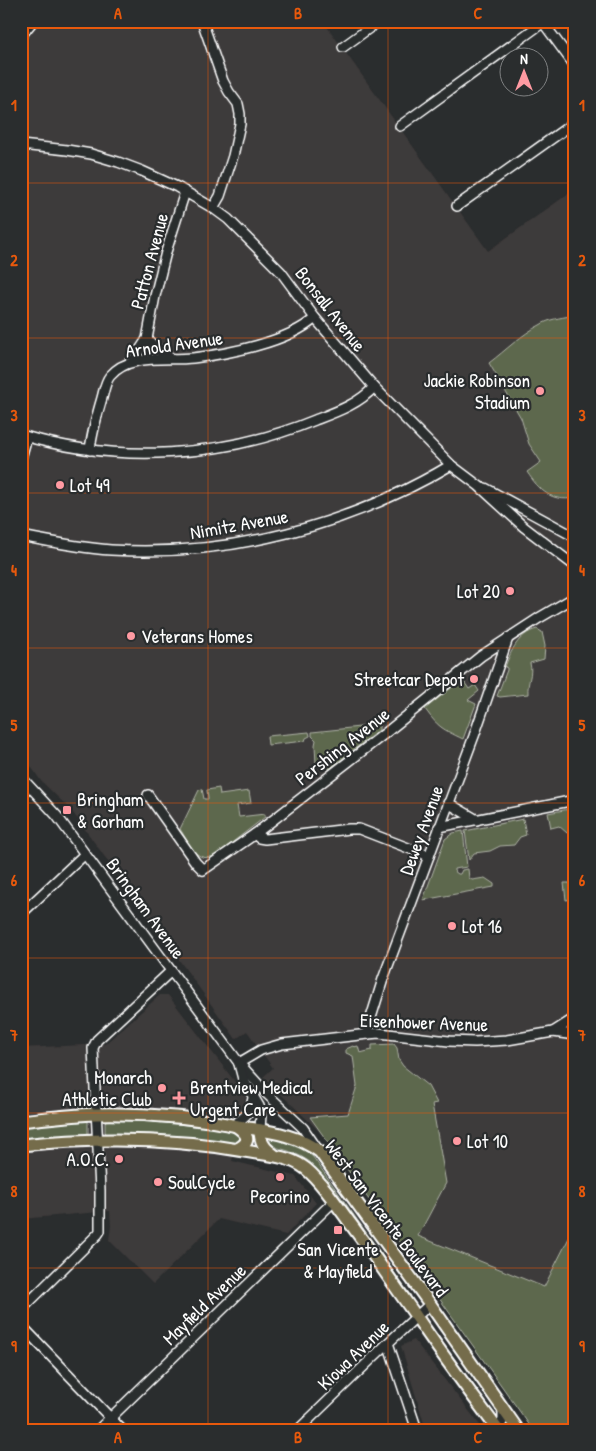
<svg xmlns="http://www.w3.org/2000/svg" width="596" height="1451" font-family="'Patrick Hand',sans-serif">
  <rect width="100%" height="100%" fill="#2a2d2e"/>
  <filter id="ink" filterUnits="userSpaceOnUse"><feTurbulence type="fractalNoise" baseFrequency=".02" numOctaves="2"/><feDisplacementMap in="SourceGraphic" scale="10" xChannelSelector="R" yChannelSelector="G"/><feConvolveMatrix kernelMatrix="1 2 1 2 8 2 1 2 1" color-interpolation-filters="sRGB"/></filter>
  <g filter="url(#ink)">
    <g fill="#3e3a3a">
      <path d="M21 21H323L488 251 575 189V1430L317 1129 263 1077 273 1068 247 1031 236 1039 71 810 41 781 23 755 21 756Z"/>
      <path d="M160 995H168L246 1096 232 1161 295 1176 316 1203 286 1235 219 1219 153 1284 109 1240 111 1226 110 1211 21 1219V1048L105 1044Z"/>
      <path d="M414 1340 483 1429V1430H426L401 1346Z"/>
    </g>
    <g fill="#5d674e" stroke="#aeb3a6">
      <path d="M570 316H575V498C551 502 540 491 527 472L541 462 529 444 521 418 489 363C506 350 522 334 540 325 549 319 560 318 570 316Z"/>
      <path d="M537 629 542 632 545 646 544 659 530 663C533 675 527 681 528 694L500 697 497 696 507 670V668L505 667C511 651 518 634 537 629Z"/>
      <path d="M462 679 469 689 475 685 479 691 468 700 476 704 463 739C442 729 438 727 425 709Z"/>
      <path d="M379 725V730L329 769 321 760 316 764 315 745 316 740 312 736V732Z"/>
      <path d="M309 732 310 736 306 738 305 741 268 745 267 736Z"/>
      <path d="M219 788 220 795 249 791 251 803 237 805 239 817 265 814V817L216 855C196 865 190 844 180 829L199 790 202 789 204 799H208L207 790Z"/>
      <path d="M575 808V832L567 833 559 826 551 828 548 813Z"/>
      <path d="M523 819 526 835 520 837 514 845 500 846 490 851 474 853 469 860 465 831Z"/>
      <path d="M463 831 467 867 454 869V871L458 874H460L462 870 468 869 469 878 472 880 485 878 494 884V887L423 900 445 839 453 833Z"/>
      <path d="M564 883H570L572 899 566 900Z"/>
      <path d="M394 1044 397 1048 399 1060 403 1066 428 1086 437 1103 432 1104 446 1183 418 1236 544 1287 575 1226V1430H533L310 1117 348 1114 357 1086 353 1056 346 1053V1049L353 1046 354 1047 358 1046 360 1053 372 1050V1045Z"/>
      <path d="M107 1120C151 1121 194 1125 238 1131L242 1134 240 1145 181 1137 107 1134 105 1132V1122Z"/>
      <path d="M88 1121V1134L21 1140V1126Z"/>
      <path d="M271 1137C288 1140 301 1146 313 1157L411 1296 408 1298 310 1162C297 1153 285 1149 269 1146Z"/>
    </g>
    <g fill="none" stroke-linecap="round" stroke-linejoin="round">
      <defs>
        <g id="minor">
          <path d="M202 21 223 81 229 92 238 104 240 114V124L233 156 220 196 213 208"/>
          <path d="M542 21 575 66"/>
          <path d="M21 36 33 21"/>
          <path d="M343 47 379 21"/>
          <path d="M400 126 545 21"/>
          <path d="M21 145 67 150 91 154 118 162 142 171 177 187 213 208 228 219 281 272 315 318 374 387 451 465 479 486 524 527 575 566"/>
          <path d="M457 206 575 122"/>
          <path d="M147 339 158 350 171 358"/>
          <path d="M132 362 147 339 155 296 166 252 185 192"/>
          <path d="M21 435C117 464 223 458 315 420 336 412 359 404 374 387"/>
          <path d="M90 450C92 432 97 415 102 398 104 391 105 382 110 376 129 353 166 361 193 358 227 354 289 342 315 318"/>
          <path d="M21 458 27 437"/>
          <path d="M485 488 575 537"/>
          <path d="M21 536C51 542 81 548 111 550 230 557 349 526 451 465"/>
          <path d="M21 777 57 816 239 1063 268 1095 303 1128 318 1150"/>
          <path d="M148 795 196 863 203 870 255 834 388 731 481 656 539 618 575 597"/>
          <path d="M448 803 477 820"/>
          <path d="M439 827 575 800"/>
          <path d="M255 834 259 838 265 839 349 829H359L429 856"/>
          <path d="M21 914 85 854"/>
          <path d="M553 1032 575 1018"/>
          <path d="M368 1034 370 1021 383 979 474 736 508 638"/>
          <path d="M239 1063 261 1050 282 1044 368 1034 379 1033 449 1041 475 1042 507 1040 553 1032 575 1035"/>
          <path d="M239 1064 243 1079 259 1106 261 1114 260 1130"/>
          <path d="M234 1125C247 1114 249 1116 253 1098"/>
          <path d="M21 1310 98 1234 100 1231V1190L93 1048 97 1040 171 971"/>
          <path d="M21 1325 122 1430"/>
          <path d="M388 1343 417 1430"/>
          <path d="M98 1430 334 1201"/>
          <path d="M298 1430 388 1343 430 1304"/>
          <path d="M498 1430 503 1420V1409"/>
        </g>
        <g id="major">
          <path d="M21 1121C46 1118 72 1115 97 1114 147 1113 199 1118 249 1128 274 1132 299 1136 320 1152L430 1304 518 1430"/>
          <path d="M236 1126C248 1134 252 1142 237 1149"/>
          <path d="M260 1130C260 1142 264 1148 274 1155"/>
          <path d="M21 1145C98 1137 175 1138 251 1152 268 1155 287 1156 302 1166 317 1175 339 1208 350 1223 373 1254 394 1285 416 1316 442 1355 470 1392 498 1430"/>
        </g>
      </defs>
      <use href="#minor" stroke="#fff" stroke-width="12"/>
      <use href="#major" stroke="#fff" stroke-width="15"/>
      <use href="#minor" stroke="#2a2d2e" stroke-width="9"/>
      <use href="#major" stroke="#746c4b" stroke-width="11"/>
    </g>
  </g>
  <path fill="none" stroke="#e8590c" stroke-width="1" stroke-opacity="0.55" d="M208 21V1430M388 21V1430M21 183H575M21 338H575M21 493H575M21 648H575M21 803H575M21 958H575M21 1113H575M21 1268H575"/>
  <g fill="#ff9aa2" stroke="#2a2d2e" stroke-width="2">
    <circle cx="540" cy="391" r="5"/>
    <circle cx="60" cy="485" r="5"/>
    <circle cx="510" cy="591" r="5"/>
    <circle cx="131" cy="636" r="5"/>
    <circle cx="474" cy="679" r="5"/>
    <rect x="62" y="805" width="10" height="10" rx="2.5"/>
    <circle cx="452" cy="926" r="5"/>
    <circle cx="162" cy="1088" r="5"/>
    <path d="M176.5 1090.5h5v5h5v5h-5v5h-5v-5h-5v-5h5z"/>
    <circle cx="457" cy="1141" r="5"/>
    <circle cx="119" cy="1159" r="5"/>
    <circle cx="280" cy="1177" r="5"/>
    <circle cx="158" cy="1182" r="5"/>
    <rect x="333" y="1225" width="10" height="10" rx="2.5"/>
  </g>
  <g text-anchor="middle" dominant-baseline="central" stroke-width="4.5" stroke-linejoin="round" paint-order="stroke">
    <g font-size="19" fill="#fff" stroke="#2a2d2e">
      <text transform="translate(149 261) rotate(-75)">Patton Avenue</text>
      <text transform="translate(331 309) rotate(52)">Bonsall Avenue</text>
      <text transform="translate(174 344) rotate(-8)">Arnold Avenue</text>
      <text transform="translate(239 524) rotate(-10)">Nimitz Avenue</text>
      <text transform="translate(342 746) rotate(-38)">Pershing Avenue</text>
      <text transform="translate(421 830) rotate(-70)">Dewey Avenue</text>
      <text transform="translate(146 908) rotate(54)">Bringham Avenue</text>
      <text transform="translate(424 1022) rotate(2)">Eisenhower Avenue</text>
      <text transform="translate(387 1218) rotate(53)">West San Vicente Boulevard</text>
      <text transform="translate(204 1304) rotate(-44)">Mayfield Avenue</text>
      <text transform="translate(353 1355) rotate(-44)">Kiowa Avenue</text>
    </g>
    <g font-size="19" fill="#fff" stroke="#2a2d2e" text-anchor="start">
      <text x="530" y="380" text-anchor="end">Jackie Robinson<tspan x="530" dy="22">Stadium</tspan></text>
      <text x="70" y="485">Lot 49</text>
      <text x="500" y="591" text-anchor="end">Lot 20</text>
      <text x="141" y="636">Veterans Homes</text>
      <text x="464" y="679" text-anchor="end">Streetcar Depot</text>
      <text x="77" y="799">Bringham<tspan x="77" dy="22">&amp; Gorham</tspan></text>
      <text x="462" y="926">Lot 16</text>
      <text x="152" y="1077" text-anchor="end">Monarch<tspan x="152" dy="22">Athletic Club</tspan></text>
      <text x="190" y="1087">Brentview Medical<tspan x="190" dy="22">Urgent Care</tspan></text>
      <text x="467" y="1141">Lot 10</text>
      <text x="109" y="1159" text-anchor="end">A.O.C.</text>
      <text x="168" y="1182">SoulCycle</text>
      <text x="280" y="1196" text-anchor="middle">Pecorino</text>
      <text x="338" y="1249" text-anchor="middle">San Vicente<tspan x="338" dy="22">&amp; Mayfield</tspan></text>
    </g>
  </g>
  <rect width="596" height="1451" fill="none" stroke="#2a2d2e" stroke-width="55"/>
  <g transform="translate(524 72)"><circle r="24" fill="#2a2d2e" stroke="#7f8182"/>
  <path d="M0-4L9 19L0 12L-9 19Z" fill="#ff9aa2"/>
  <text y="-8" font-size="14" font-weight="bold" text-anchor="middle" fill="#ffffff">N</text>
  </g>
  <rect x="28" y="28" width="540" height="1396" fill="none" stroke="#e8590c" stroke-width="2"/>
  <g font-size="16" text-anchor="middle" font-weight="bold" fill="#e8590c">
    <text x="118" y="19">A</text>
    <text x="298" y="19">B</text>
    <text x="478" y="19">C</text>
    <text x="14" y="111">1</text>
    <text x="582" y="111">1</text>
    <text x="14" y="266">2</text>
    <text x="582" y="266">2</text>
    <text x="14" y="421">3</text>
    <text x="582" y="421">3</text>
    <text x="14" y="576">4</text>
    <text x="582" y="576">4</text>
    <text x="14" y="731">5</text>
    <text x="582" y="731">5</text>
    <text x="14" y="886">6</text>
    <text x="582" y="886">6</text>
    <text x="14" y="1041">7</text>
    <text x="582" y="1041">7</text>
    <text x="14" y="1197">8</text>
    <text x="582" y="1197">8</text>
    <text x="14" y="1352">9</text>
    <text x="582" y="1352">9</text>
    <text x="118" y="1443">A</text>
    <text x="298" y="1443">B</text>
    <text x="478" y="1443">C</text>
  </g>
</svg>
